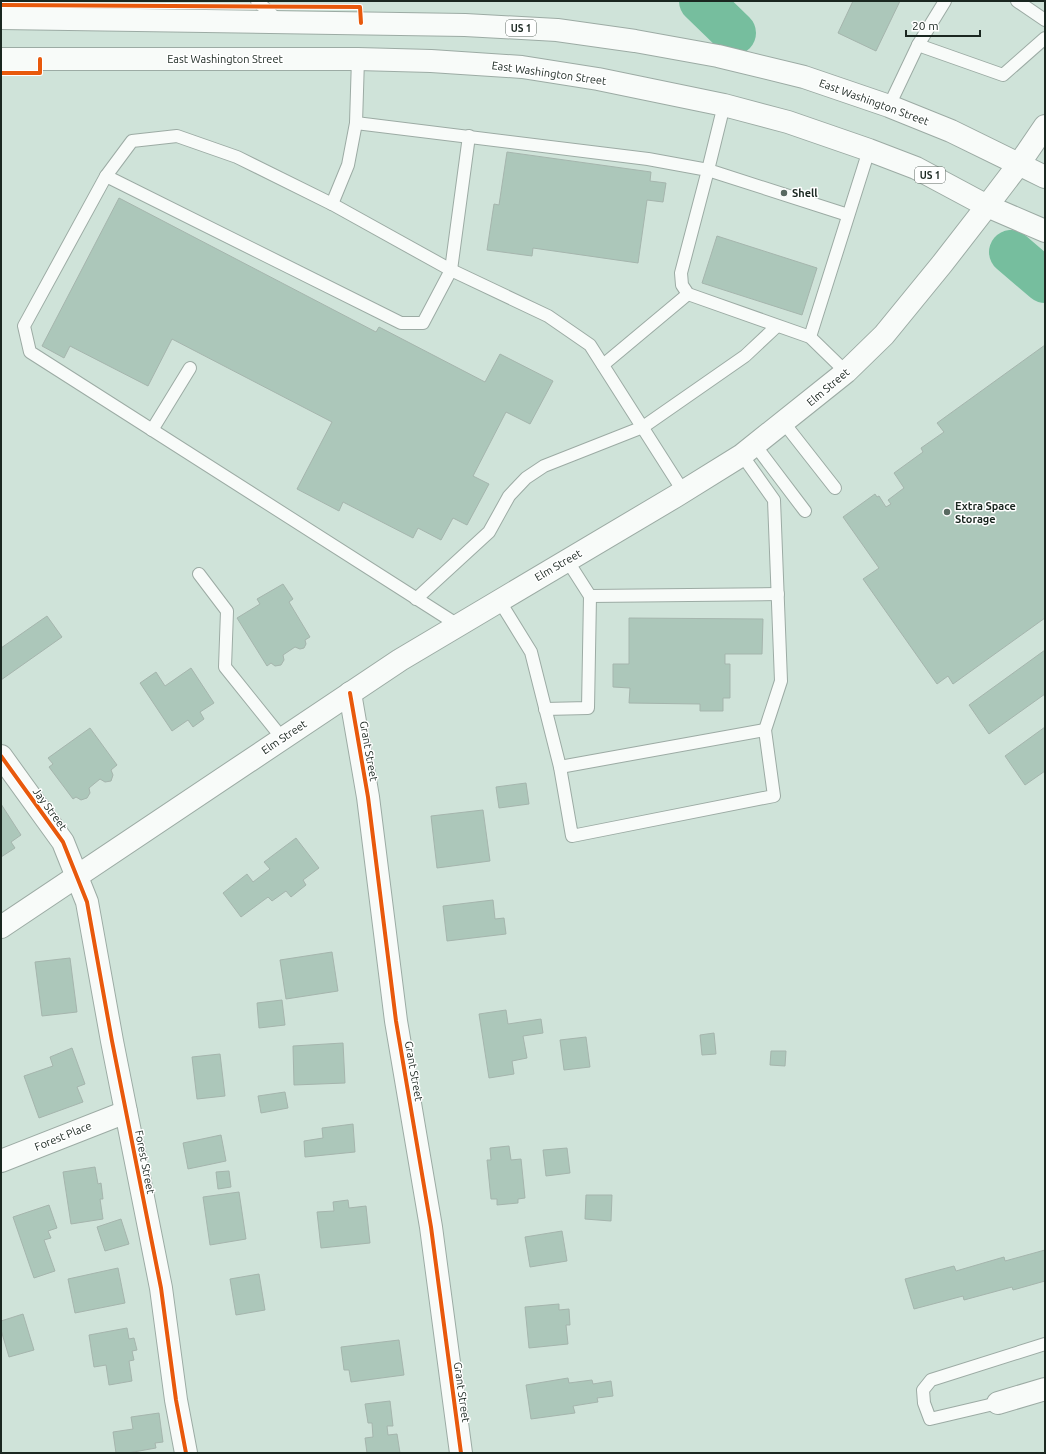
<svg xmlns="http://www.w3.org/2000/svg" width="1046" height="1454" font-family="Ubuntu,sans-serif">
  <rect width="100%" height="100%" fill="#cfe3d9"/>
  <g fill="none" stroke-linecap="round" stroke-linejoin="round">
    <g stroke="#76be9e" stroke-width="44">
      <path d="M701 1 734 33"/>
      <path d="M1011 252 1045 281"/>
    </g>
  </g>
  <g fill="#acc7ba" stroke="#a5b5ad">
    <path d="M853 1H900L876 51 838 33Z"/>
    <path d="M507 152 651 172 650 181 666 183 663 202 647 200 638 263 533 248 532 256 487 250 494 204 499 205Z"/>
    <path d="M119 198 376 332 379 327 485 382 500 354 553 381 530 424 506 412 473 476 489 484 467 525 453 518 441 540 418 528 413 538 343 502 339 511 297 489 332 422 172 339 148 386 70 346 64 358 42 346Z"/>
    <path d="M717 236 817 268 802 315 702 283Z"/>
    <path d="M1045 345V618L953 684 948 676 937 684 863 579 879 568 843 517 875 494 877 497 879 496 886 507 891 504 888 500 904 488 894 473 923 452 921 448 944 432 937 423Z"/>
    <path d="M283 584 293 599 289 602 310 637 305 640 306 644 304 648 300 649 295 647 283 655 284 660 281 665 275 666 271 663 267 666 237 618 260 604 257 599Z"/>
    <path d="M47 616 62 637 1 680V648Z"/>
    <path d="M629 618 763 619 762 654H725V664H730V698H723V711H700V704L629 703 630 688 613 687V664H629Z"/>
    <path d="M1045 650V694L989 734 969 705Z"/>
    <path d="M191 668 214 703 200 712 204 719 193 727 188 720 172 731 140 683 156 672 165 686Z"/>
    <path d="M1045 727V771L1025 785 1005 756Z"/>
    <path d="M90 728 117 765 111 770 113 775 111 781 105 782 100 779 89 788 90 793 87 798 81 800 76 797 73 799 49 767 53 764 48 758Z"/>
    <path d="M526 783 529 804 499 808 496 787Z"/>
    <path d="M1 804 21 835 11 842 15 848 1 857Z"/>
    <path d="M483 810 490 861 437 868 431 816Z"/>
    <path d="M296 838 319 868 303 880 306 885 291 897 286 891 272 901 268 897 241 917 223 893 247 874 253 882 270 869 264 862Z"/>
    <path d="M493 900 495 919 504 918 506 934 447 941 443 906Z"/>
    <path d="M332 952 338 991 286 999 280 960Z"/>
    <path d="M70 958 77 1012 42 1016 35 962Z"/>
    <path d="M282 1000 285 1025 259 1028 257 1003Z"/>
    <path d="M506 1010 508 1024 541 1019 543 1033 523 1036 527 1058 512 1061 514 1074 489 1078 479 1014Z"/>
    <path d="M714 1033 716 1054 702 1055 700 1035Z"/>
    <path d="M586 1037 590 1067 564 1070 560 1040Z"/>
    <path d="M343 1043 345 1083 294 1085 293 1046Z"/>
    <path d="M72 1048 85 1084 77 1087 83 1102 39 1118 24 1076 53 1066 50 1057Z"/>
    <path d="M771 1051H786L785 1066 770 1065Z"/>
    <path d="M220 1054 225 1096 197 1099 192 1057Z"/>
    <path d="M285 1092 288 1108 261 1113 258 1096Z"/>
    <path d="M353 1124 355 1152 305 1157 304 1141 323 1138 322 1128Z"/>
    <path d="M221 1135 226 1161 188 1169 183 1143Z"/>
    <path d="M509 1146 511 1160 521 1159 525 1198 518 1199V1203L497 1205V1199H491L487 1160H491L490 1148Z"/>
    <path d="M567 1148 570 1173 546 1176 543 1150Z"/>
    <path d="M95 1167 98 1184 101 1183 103 1199H100L103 1219 71 1224 63 1172Z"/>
    <path d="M229 1171 231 1187 218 1189 216 1172Z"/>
    <path d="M239 1192 246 1239 210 1245 203 1197Z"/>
    <path d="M586 1195H612L611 1221 585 1219Z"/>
    <path d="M348 1200 349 1208 366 1206 370 1243 321 1248 317 1212 334 1211 333 1202Z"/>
    <path d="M49 1205 57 1228 48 1231 51 1238 44 1240 55 1271 34 1278 13 1217Z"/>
    <path d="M121 1219 129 1244 105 1251 97 1227Z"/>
    <path d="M562 1231 567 1261 530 1267 525 1237Z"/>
    <path d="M1045 1250V1281L1013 1290 1012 1287 964 1300 963 1296 914 1309 905 1279 954 1266 956 1271 1004 1257 1005 1261Z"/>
    <path d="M118 1268 125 1303 75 1313 68 1279Z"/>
    <path d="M259 1274 265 1310 236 1315 230 1279Z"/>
    <path d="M559 1304V1310L569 1309 570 1325H566L568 1344 529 1348 525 1307Z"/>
    <path d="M23 1314 34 1350 9 1357 1 1330V1321Z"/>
    <path d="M127 1328 129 1339 134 1338 137 1350 132 1351 134 1360 129 1361 132 1381 109 1385 106 1365 94 1367 89 1335Z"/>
    <path d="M399 1340 404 1375 351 1382 349 1370H344L341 1347Z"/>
    <path d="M568 1378 569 1383 592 1380 593 1384 611 1381 613 1396 597 1398 598 1402 573 1406 575 1413 531 1419 526 1385Z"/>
    <path d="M390 1401 393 1426H387L388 1435 397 1434 400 1453H367L365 1438 373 1437 372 1423H368L365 1404Z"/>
    <path d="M159 1413 163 1442 155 1443 156 1448 128 1453H116L113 1432 133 1429 131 1417Z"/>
  </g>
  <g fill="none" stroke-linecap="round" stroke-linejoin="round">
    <defs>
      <g id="service">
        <path d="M257 1 280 22"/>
        <path d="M1017 1 1045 20"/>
        <path d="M918 45 1003 75 1045 38"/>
        <path d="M724 105 708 170 848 215"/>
        <path d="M889 106 918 45 945 1"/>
        <path d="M356 123 648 159 708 170 681 273 682 285 688 294 810 337 846 372"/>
        <path d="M106 176 132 141 177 136 237 157 332 204 451 270 469 136"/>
        <path d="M332 204 348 165 356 123 358 59"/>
        <path d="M810 337 869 150"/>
        <path d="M603 365 688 294"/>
        <path d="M784 423 835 488"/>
        <path d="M152 430 190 368"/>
        <path d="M755 445 805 511"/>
        <path d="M199 574 227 611 225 667 282 738"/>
        <path d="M590 596 778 594"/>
        <path d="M416 599 489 532 509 496 526 478 544 466 643 427 745 356 777 326"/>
        <path d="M499 600 531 652 560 767 572 836 774 796 765 730 781 681 774 500 742 455"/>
        <path d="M458 625 30 352 24 326 106 176 401 323H423L451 270 548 316 590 345 683 491"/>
        <path d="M545 709 588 708 590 596 567 560"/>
        <path d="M560 767 765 730"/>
        <path d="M998 1403 930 1419 924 1403 923 1390 931 1380 1045 1344"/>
      </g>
      <g id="minor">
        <path d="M350 693 368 797 396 1021 431 1227 461 1453"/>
        <path d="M1 756 63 842 87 902 112 1041 161 1288 176 1400 186 1453"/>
        <path d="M1 1161 126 1112"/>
        <path d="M998 1403 1045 1389"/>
      </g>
      <path id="secondary" d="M1 927 400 660 676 496 742 455 846 372 884 335 942 264 987 206 1019 164 1045 126"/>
      <g id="primary">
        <path d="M1 18 465 25 557 30 635 41 718 56 804 77 889 106 951 131 1045 177"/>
        <path d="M1 59H358L431 61 522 67 598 79 724 105 788 122 869 150 916 168 987 206 1045 231"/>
      </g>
    </defs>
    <use href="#service" stroke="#9caba4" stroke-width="14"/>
    <use href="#minor" stroke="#9caba4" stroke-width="24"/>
    <use href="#secondary" stroke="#9caba4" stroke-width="24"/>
    <use href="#primary" stroke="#9caba4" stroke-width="24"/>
    <use href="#service" stroke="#f8fbf9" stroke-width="12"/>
    <use href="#minor" stroke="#f8fbf9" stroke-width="22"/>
    <use href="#secondary" stroke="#f8fbf9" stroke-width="22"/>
    <use href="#primary" stroke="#f8fbf9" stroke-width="22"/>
    <defs>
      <g id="cycleway">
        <path d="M1 5 360 7 361 23"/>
        <path d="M1 73H40V59"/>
        <path d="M350 693 368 797 396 1021 431 1227 461 1453"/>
        <path d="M1 756 63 842 87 902 112 1041 161 1288 176 1400 186 1453"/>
      </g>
    </defs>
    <use href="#cycleway" stroke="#fff" stroke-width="6"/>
    <use href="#cycleway" stroke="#e8590c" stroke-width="4"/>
  </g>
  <g fill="#596961" stroke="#fff" stroke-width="1.5">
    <circle cx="784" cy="193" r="4"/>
    <circle cx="947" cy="512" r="4"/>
  </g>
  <g text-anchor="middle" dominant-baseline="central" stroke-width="3" stroke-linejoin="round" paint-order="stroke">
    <g fill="#fff" stroke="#5f6863" stroke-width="1">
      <rect x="506" y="20" width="30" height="16" rx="3"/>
      <rect x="915" y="167" width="30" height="16" rx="3"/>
    </g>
    <g font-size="10" font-weight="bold" fill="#1a2720">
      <text x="521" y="28">US 1</text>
      <text x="930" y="175">US 1</text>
    </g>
    <g font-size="11" fill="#1a2720" stroke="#fff">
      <text x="225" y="59">East Washington Street</text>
      <text transform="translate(549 73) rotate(8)">East Washington Street</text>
      <text transform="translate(874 102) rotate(20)">East Washington Street</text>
      <text transform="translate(828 387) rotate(-40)">Elm Street</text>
      <text transform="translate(558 565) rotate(-30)">Elm Street</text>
      <text transform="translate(284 737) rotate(-34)">Elm Street</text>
      <text transform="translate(369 751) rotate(80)">Grant Street</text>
      <text transform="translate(50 809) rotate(54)">Jay Street</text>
      <text transform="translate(414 1071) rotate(80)">Grant Street</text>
      <text transform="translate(63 1136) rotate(-22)">Forest Place</text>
      <text transform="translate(145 1162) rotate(79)">Forest Street</text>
      <text transform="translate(462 1392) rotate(82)">Grant Street</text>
    </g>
    <g font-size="11" font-weight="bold" fill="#1a2720" stroke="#fff" text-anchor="start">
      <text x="792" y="193">Shell</text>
      <text x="955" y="506">Extra Space<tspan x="955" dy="13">Storage</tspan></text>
    </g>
  </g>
  <rect width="1046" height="1454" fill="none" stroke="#1a2720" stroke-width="4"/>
  <path d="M906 30v6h74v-6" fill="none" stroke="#1a2720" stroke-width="2"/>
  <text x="912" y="30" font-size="12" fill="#1a2720" stroke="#ffffff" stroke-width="3" paint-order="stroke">20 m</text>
</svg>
